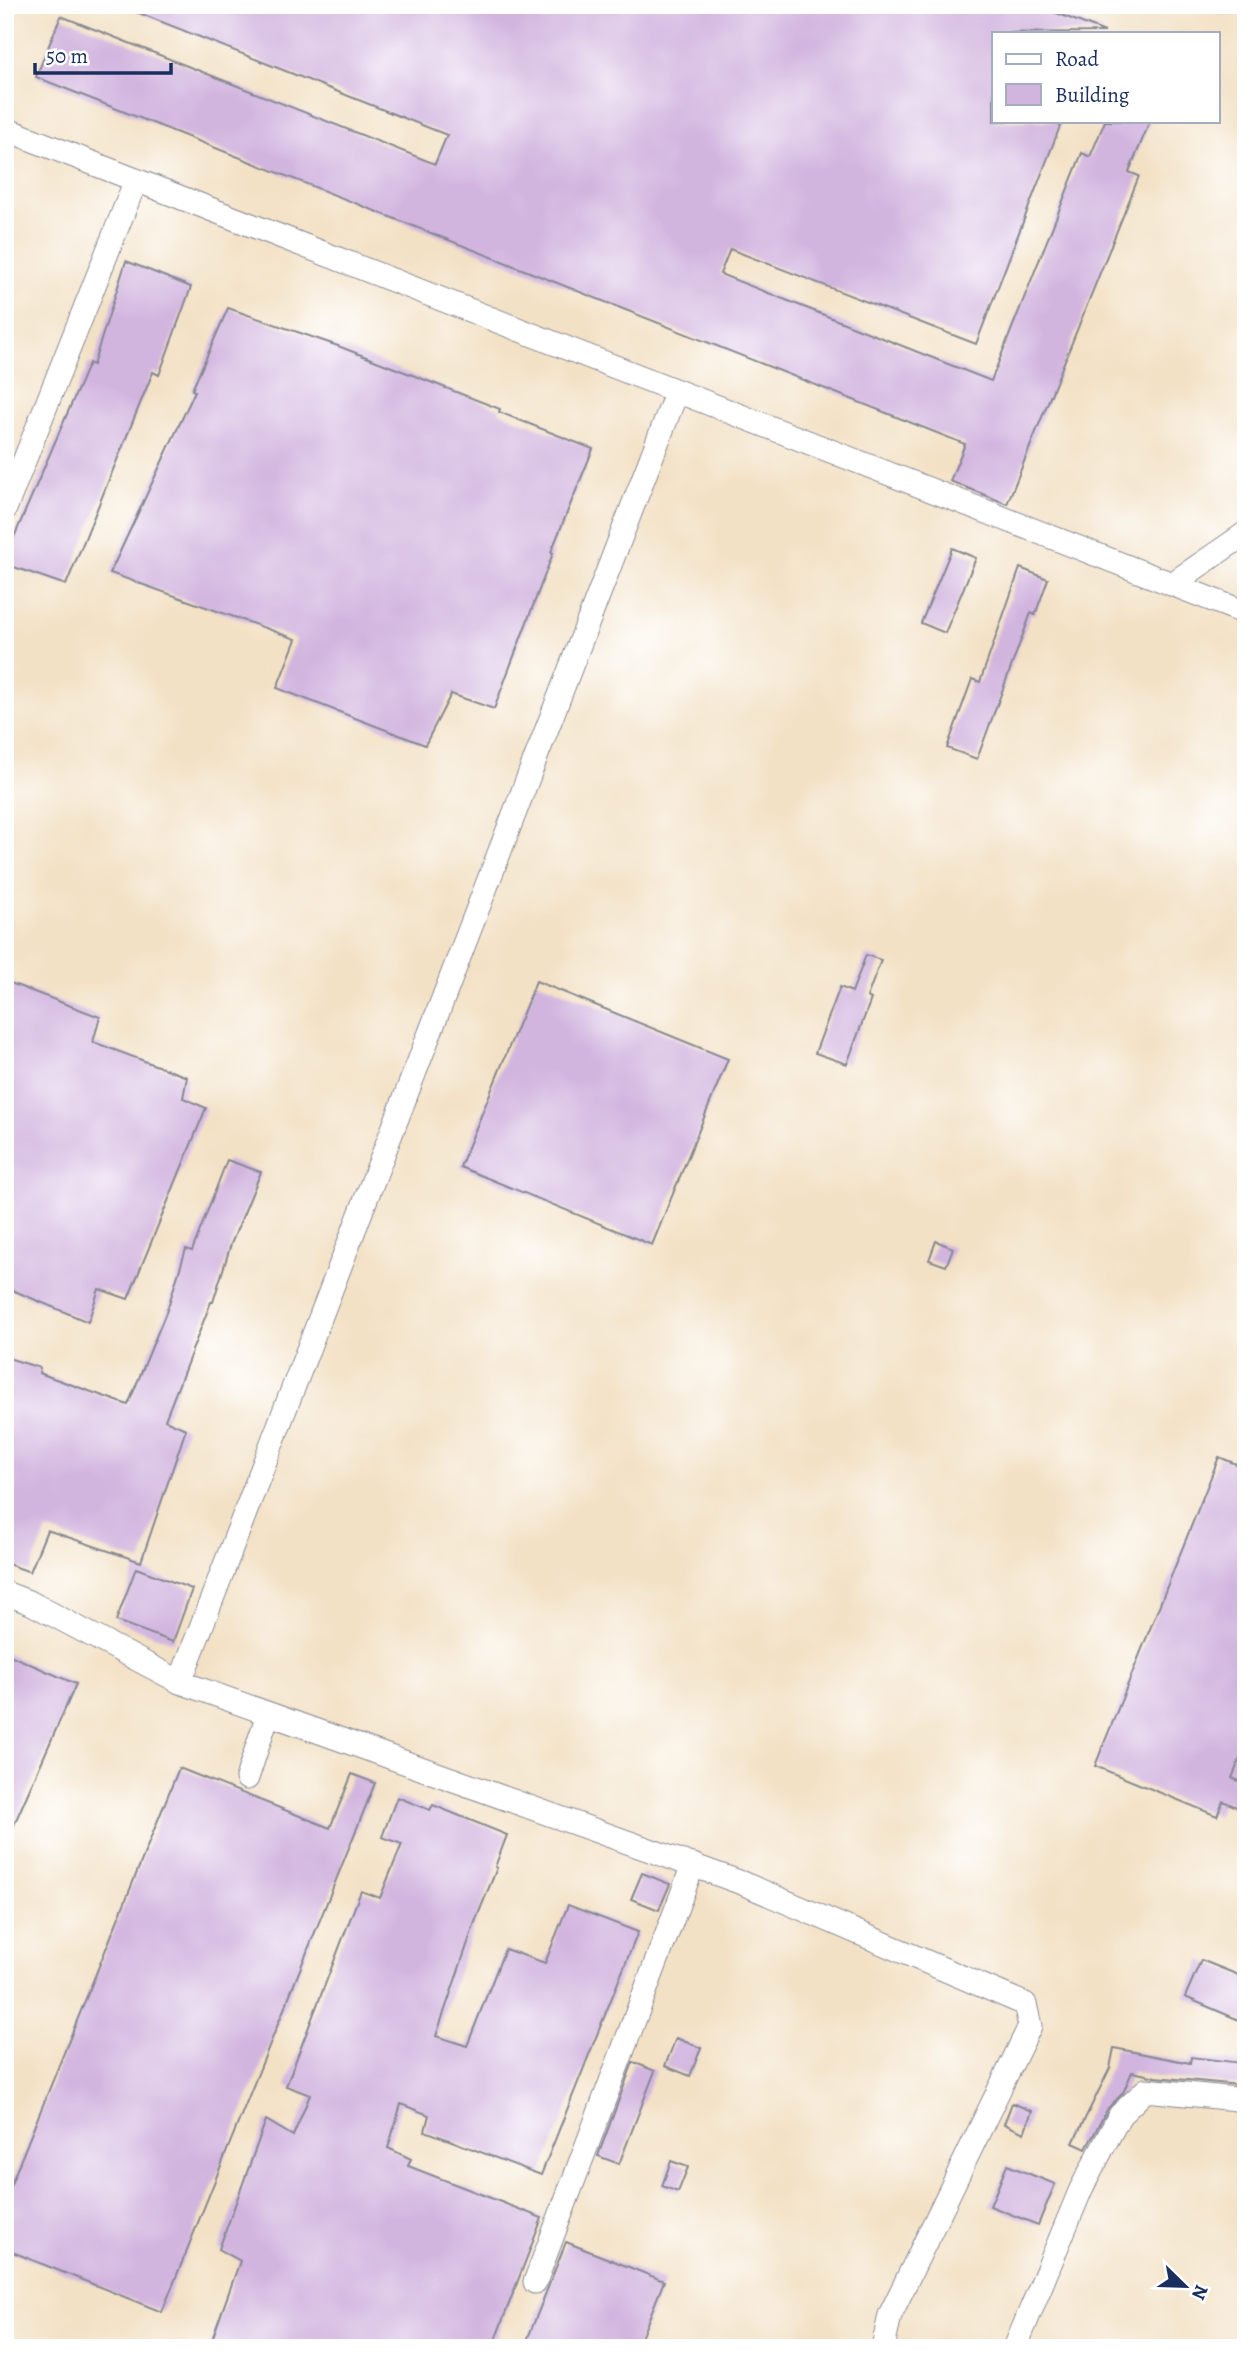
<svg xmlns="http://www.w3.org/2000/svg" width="1251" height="2353" font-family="Alegreya,serif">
  <rect width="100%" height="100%" fill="#fff"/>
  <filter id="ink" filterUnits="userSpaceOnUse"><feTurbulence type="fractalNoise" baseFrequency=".0143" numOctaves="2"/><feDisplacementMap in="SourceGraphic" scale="14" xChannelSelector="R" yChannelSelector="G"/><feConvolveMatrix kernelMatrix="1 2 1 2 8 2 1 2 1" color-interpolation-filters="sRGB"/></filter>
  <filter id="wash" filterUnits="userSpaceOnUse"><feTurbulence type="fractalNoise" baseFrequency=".00686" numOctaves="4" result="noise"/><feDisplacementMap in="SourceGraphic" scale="28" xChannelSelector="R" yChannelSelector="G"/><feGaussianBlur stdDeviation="1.57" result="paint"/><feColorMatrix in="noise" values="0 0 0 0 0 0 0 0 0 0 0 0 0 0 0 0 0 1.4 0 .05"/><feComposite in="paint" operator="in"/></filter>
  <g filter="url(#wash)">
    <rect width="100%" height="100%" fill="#f3e1c5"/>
    <g id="blocks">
      <g fill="#d2b5df">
        <path d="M119 5H1036L1105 32 994 33V121H1062L976 344 730 249 720 274 991 381 1082 153 1090 157 1105 121H1150L1129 172 1139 176 1007 504 950 481 965 444 36 77 61 16 435 164 447 135Z"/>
        <path d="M126 261 191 287 159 375 153 372 66 585 5 564V558L89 363 93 365Z"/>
        <path d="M228 308 338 346 500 409 499 412 593 449 551 552 553 553 494 709 451 694 425 745 277 688 296 639 110 573 195 391 192 390Z"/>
        <path d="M952 548 976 558 945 633 921 623Z"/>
        <path d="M1020 568 1048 579 1035 615 1031 613 977 759 947 748 972 679 980 682Z"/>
        <path d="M866 955 881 960 867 997 871 999 847 1064 815 1053 840 987 852 992Z"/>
        <path d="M5 981 100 1017 93 1042 187 1077 183 1098 206 1108 128 1299 99 1289 88 1322 5 1287Z"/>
        <path d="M536 981 728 1059 652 1245 460 1167Z"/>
        <path d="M227 1160 261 1172 231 1244 213 1302H211L165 1420 186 1429 141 1562 47 1530 30 1572 5 1563V1357L40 1368 39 1373 128 1405 167 1310 186 1249 192 1251Z"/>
        <path d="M936 1241 953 1248 946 1266 929 1260Z"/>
        <path d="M1219 1457 1246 1468V1744L1232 1778 1246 1784V1811L1223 1801 1217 1816 1095 1766Z"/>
        <path d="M136 1568 192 1589 173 1642 116 1621Z"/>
        <path d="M5 1653 76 1684 5 1845Z"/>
        <path d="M179 1768 330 1828 352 1774 375 1783 162 2312 5 2249V2199Z"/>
        <path d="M397 1797 430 1810 433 1805 507 1835 495 1867 497 1868 475 1922 436 2036 467 2046 505 1949 545 1963 568 1905 638 1932 541 2175 425 2131 429 2115 401 2104 388 2148 411 2159 408 2166 542 2218 492 2348H209L240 2261 219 2249 266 2120 293 2136 310 2095 286 2086 361 1891 380 1898 402 1844 382 1837Z"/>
        <path d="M642 1873 670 1884 659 1910 631 1899Z"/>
        <path d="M1201 1960 1246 1978V2023L1185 1997Z"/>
        <path d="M676 2038 701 2048 690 2076 665 2066Z"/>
        <path d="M1114 2048 1190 2063 1191 2057 1242 2063 1239 2085 1156 2077 1132 2072 1123 2093 1108 2108 1086 2149 1073 2143 1110 2068Z"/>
        <path d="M633 2062 655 2071 619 2164 598 2156Z"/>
        <path d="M1012 2103 1032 2111 1024 2133 1004 2124Z"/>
        <path d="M671 2161 688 2167 678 2192 662 2186Z"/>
        <path d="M1007 2165 1055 2184 1038 2225 990 2206Z"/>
        <path d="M566 2242 664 2281 637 2348H524Z"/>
      </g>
    </g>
  </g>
  <g filter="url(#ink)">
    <use href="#blocks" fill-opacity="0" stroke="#878892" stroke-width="2"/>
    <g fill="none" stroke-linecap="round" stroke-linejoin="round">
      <defs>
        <g id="minor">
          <path d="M5 129 1246 613"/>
          <path d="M5 509 136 180"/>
          <path d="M1172 584 1246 533"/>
          <path d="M5 1593 31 1603 180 1682 742 1883 1025 2004 1030 2026 890 2315 883 2348"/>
          <path d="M180 1682 677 391"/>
          <path d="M247 1778 268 1714"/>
          <path d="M535 2282 693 1865"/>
          <path d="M1015 2348 1081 2189 1120 2115 1146 2090 1246 2100"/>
        </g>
      </defs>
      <use href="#minor" stroke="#878892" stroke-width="25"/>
      <use href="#minor" stroke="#fff" stroke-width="23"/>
    </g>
  </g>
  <rect width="1251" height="2353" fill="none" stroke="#fff" stroke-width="28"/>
  <rect x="992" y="32" width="228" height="91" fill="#ffffff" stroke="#a4acbf" stroke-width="2"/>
  <rect x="1006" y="54" width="35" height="10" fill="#ffffff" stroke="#a4acbf" stroke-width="2"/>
  <text x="1055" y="66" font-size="21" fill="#1b2f5e">Road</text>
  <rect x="1006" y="84" width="35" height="21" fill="#d2b5df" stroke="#a4acbf" stroke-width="2"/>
  <text x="1055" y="102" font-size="21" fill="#1b2f5e">Building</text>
  <g transform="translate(1185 2286) rotate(113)" stroke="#ffffff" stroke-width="5" paint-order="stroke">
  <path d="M0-5L12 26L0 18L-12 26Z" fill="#1b2f5e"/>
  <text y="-10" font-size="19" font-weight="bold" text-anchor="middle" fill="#1b2f5e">N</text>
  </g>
  <path d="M35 63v10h136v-10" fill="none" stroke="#1b2f5e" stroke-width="3.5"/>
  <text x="46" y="63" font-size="21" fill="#1b2f5e" stroke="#ffffff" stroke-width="5" paint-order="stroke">50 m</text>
</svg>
